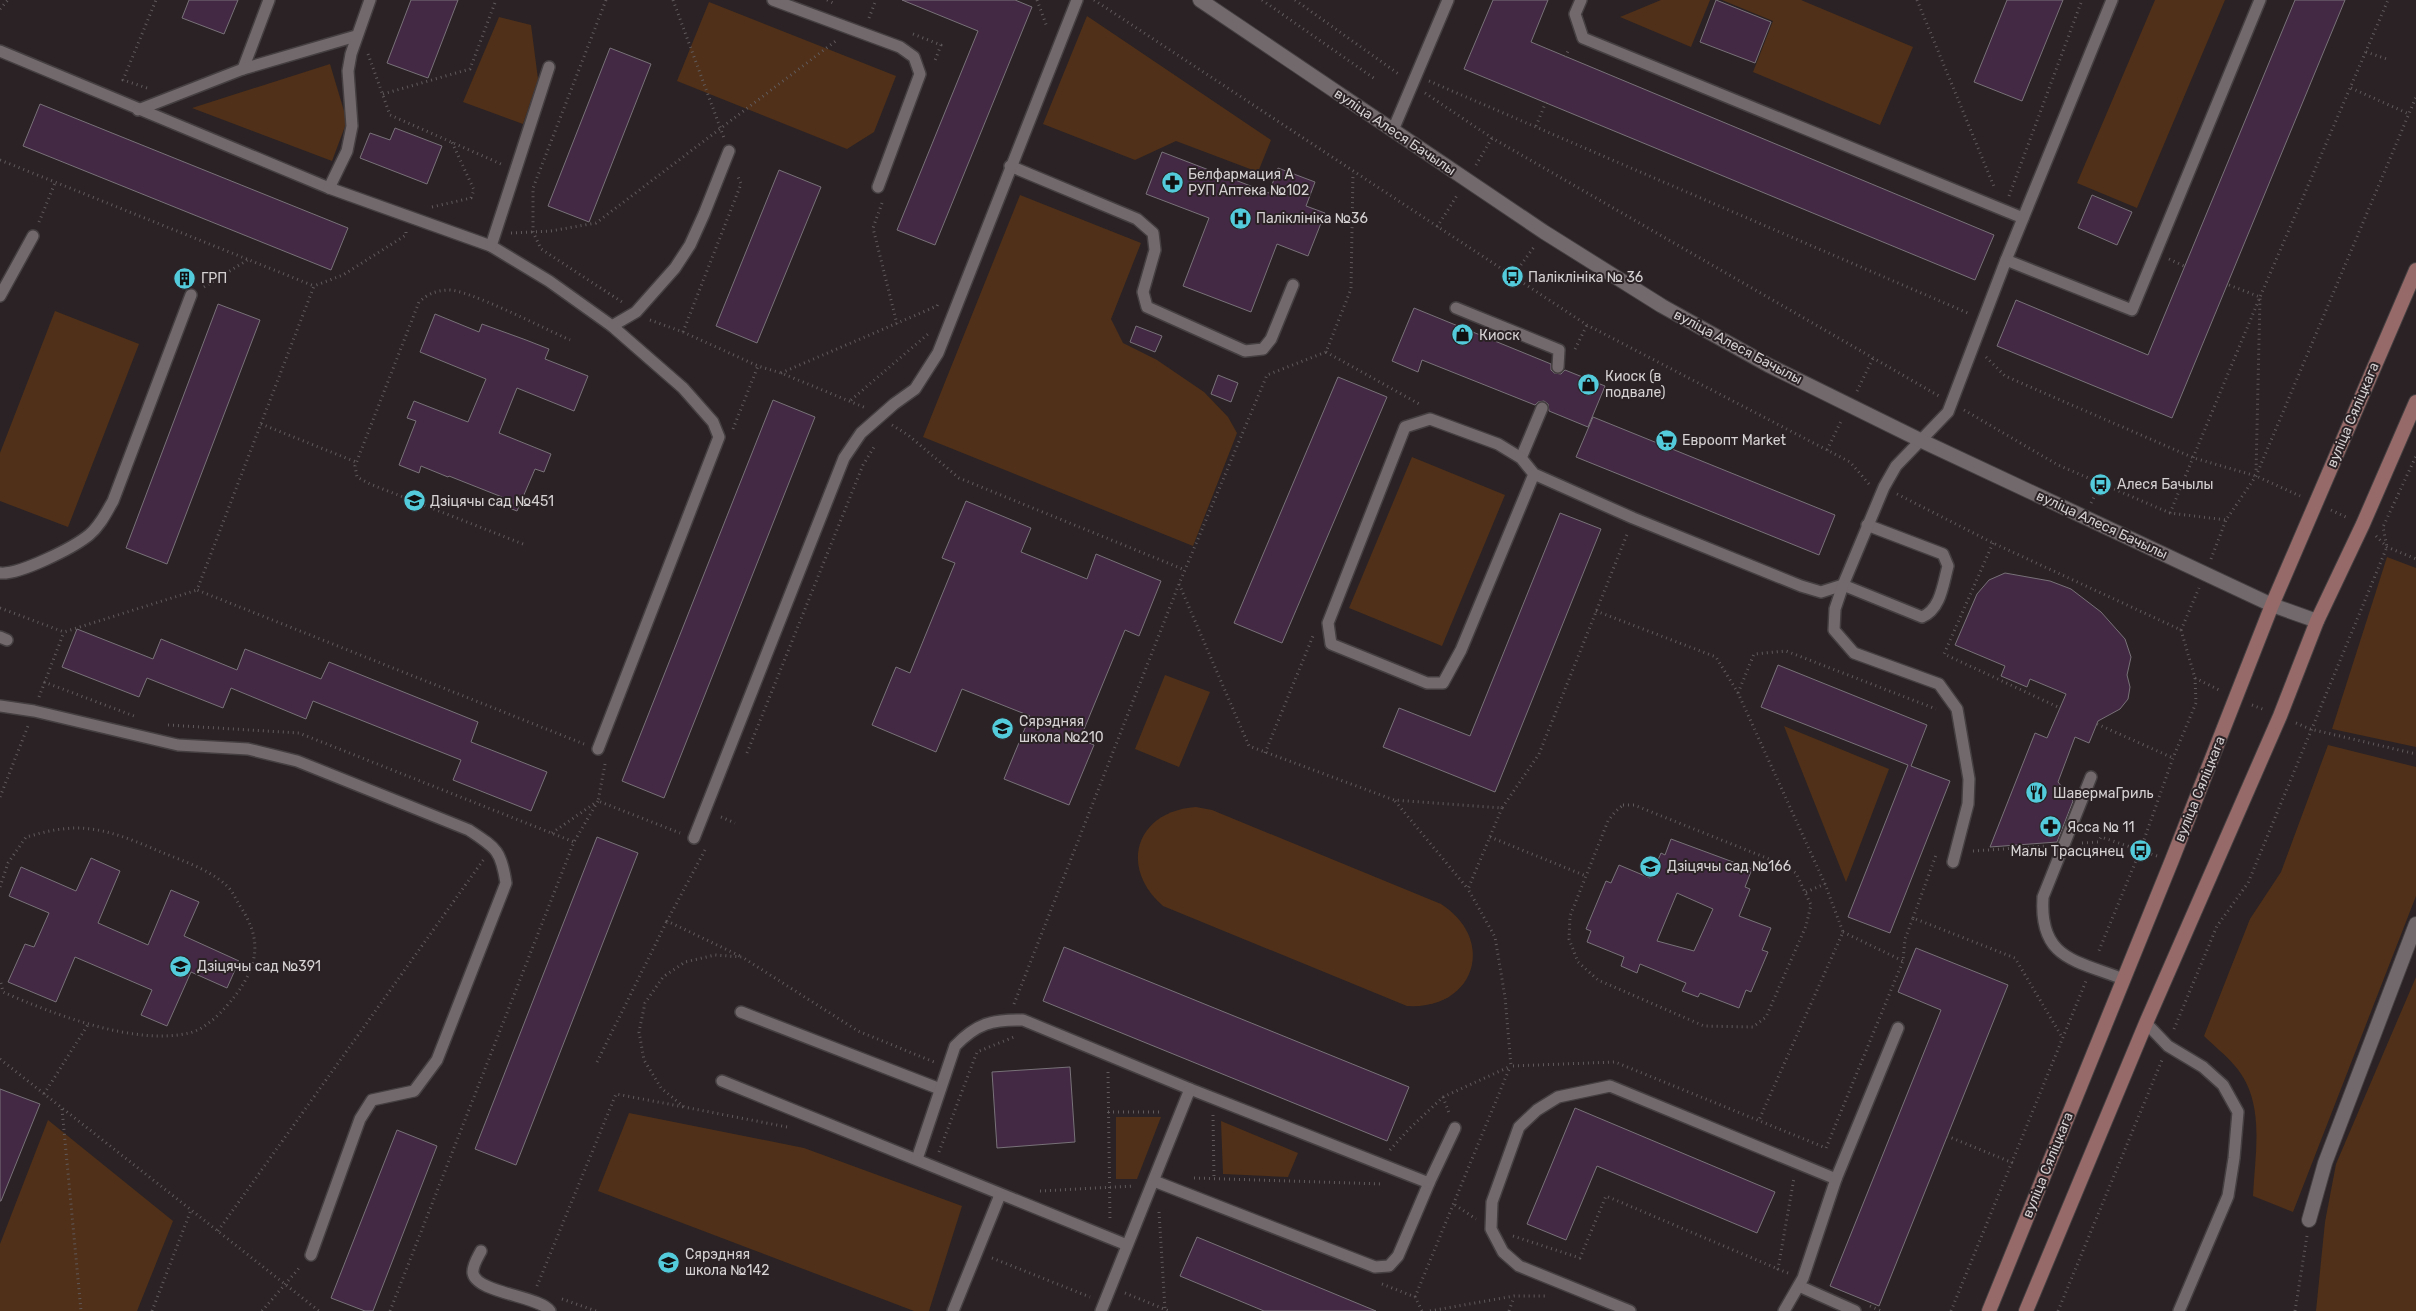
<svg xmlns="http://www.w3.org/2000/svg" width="2416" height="1311" font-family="Rubik,sans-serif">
  <rect width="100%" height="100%" fill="#2a2225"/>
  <g fill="#503018">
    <path d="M1661 0H1710L1691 47 1620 17Z"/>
    <path d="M1722 0H1801L1913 47 1880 125 1753 72 1773 21Z"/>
    <path d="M2155 0H2225L2137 208 2077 183Z"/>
    <path d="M709 2 896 76 874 132 847 149 677 81Z"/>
    <path d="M1087 16 1271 140 1258 172 1176 141 1135 160 1043 124Z"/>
    <path d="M499 17 531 25 538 79 523 124 463 102Z"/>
    <path d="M330 64 347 121 332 161 192 108Z"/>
    <path d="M1020 195 1141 243 1111 319 1123 343 1157 360 1204 392 1228 417 1237 433 1193 546 923 437Z"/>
    <path d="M55 311 139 344 68 527 0 501V453Z"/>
    <path d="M1412 457 1505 495 1442 646 1349 608Z"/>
    <path d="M2387 557 2416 568V747L2332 729Z"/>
    <path d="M1165 675 1210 692 1179 767 1135 749Z"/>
    <path d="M1784 726 1889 769 1846 882Z"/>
    <path d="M2328 745 2416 767V896L2293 1212 2253 1196C2255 1152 2266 1102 2235 1066 2226 1055 2214 1046 2204 1036L2250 919 2281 872Z"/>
    <path d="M1196 807 1212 810 1441 904C1497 940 1475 1010 1407 1006L1163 906C1118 867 1136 811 1196 807Z"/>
    <path d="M2416 977V1311H2316L2325 1222 2336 1164Z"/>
    <path d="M629 1113 804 1148 962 1206 929 1311H914L598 1191Z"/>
    <path d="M1116 1117H1161L1137 1179H1116Z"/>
    <path d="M48 1120 173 1221 137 1311H0V1244Z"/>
    <path d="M1221 1121 1298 1153 1288 1177 1223 1174Z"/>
  </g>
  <g fill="#442944" stroke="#787278" fill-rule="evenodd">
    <path d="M189 0H238L224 34 182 18Z"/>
    <path d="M411 0H458L428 78 387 63Z"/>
    <path d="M902 0H1015L1032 7 935 245 897 230 978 31Z"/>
    <path d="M1493 0H1548L1531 42 1994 235 1975 280 1464 69Z"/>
    <path d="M1716 0 1771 22 1755 63 1700 42Z"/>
    <path d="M2007 0H2063L2022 101 1974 82Z"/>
    <path d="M2295 0H2345L2172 418 1997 346 2016 300 2148 355Z"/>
    <path d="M610 48 651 64 589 222 548 206Z"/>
    <path d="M40 104 348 228 331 270 23 146Z"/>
    <path d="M395 128 442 146 427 184 360 158 370 133 390 140Z"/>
    <path d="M1162 152 1269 193 1278 168 1315 182 1306 206 1325 213 1308 256 1277 244 1251 312 1183 286 1209 218 1146 194Z"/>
    <path d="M779 170 821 187 757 343 716 326Z"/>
    <path d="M2092 195 2132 212 2117 245 2078 228Z"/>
    <path d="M218 304 260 320 167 564 126 548Z"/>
    <path d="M1414 308 1551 364V370L1554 373 1561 374 1565 370 1605 386 1588 427 1549 411 1548 404 1544 401 1538 402 1535 405 1422 360 1418 372 1392 361Z"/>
    <path d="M435 314 479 332 482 324 526 340 549 349 545 359 588 376 574 411 517 388 499 433 551 454 544 472 535 469 517 511 499 504 502 497 449 476 448 477 421 466 419 473 399 465 416 421 407 418 414 401 468 422 486 379 420 352Z"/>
    <path d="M1136 326 1162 336 1155 352 1130 342Z"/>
    <path d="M1218 375 1238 383 1231 402 1211 394Z"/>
    <path d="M1338 377 1387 397 1282 643 1234 623Z"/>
    <path d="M773 400 815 417 664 798 622 781Z"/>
    <path d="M1593 417 1835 515 1819 555 1576 457Z"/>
    <path d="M966 501 1031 528 1021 552 1087 579 1096 554 1161 581 1139 636 1125 630 1080 739 1094 745 1069 805 1004 779 1030 716 962 689 936 752 872 725 896 667 910 673 955 563 942 558Z"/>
    <path d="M1560 513 1601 529 1495 792 1383 747 1399 708 1470 736Z"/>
    <path d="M2005 573 2050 581 2071 589 2101 612 2125 639 2131 657 2127 675 2130 687 2128 699 2120 709 2098 721 2089 743 2075 737 2058 782 2073 801 2057 842 1990 847 2035 733 2047 738 2066 694 2030 679 2027 687 2001 676 2005 666 1955 645 1977 594 1989 580Z"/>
    <path d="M77 629 153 659 161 639 237 670 245 649 321 679 329 662 478 722 471 742 547 772 531 811 453 780 461 760 313 701 306 719 231 688 223 708 147 678 139 697 62 667Z"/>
    <path d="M1778 665 1927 725 1911 766 1950 781 1890 933 1848 917 1908 765 1761 707Z"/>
    <path d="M597 837 638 853 516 1165 475 1149Z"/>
    <path d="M1671 839 1752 869 1745 887 1750 889 1739 916 1771 928 1762 950 1768 952 1751 992 1746 990 1739 1008 1700 993 1698 997 1682 991 1686 983 1640 964 1637 973 1621 966 1624 957 1587 942 1591 931 1586 929 1606 881 1611 883 1619 865 1650 878 1661 853 1665 855ZM1677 893 1713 909 1694 951 1657 941Z"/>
    <path d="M91 858 120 871 98 923 148 945 171 890 199 902 184 936 239 961 227 988 191 972 167 1026 141 1015 152 990 75 957 56 1002 8 982 25 944 34 947 49 913 9 896 21 867 76 891Z"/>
    <path d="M1064 947 1409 1087 1387 1141 1043 1001Z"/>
    <path d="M1916 948 2008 985 1879 1306 1830 1286 1941 1010 1898 992Z"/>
    <path d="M1070 1067 1075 1142 997 1148 992 1072Z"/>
    <path d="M0 1089 40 1104 1 1201H0Z"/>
    <path d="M1575 1108 1775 1192 1757 1233 1597 1166 1566 1240 1527 1224Z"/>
    <path d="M397 1130 437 1146 373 1311H365L331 1298Z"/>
    <path d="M1197 1237 1376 1311H1264L1180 1276Z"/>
  </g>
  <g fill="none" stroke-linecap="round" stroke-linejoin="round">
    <defs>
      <g id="service">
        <path d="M773 0 900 47 914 57 920 74 878 187"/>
        <path d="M1581 0 1575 14 1583 38 2023 218"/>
        <path d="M0 51 329 188 491 246 549 281 612 326 683 388 713 422 719 437 598 749"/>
        <path d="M243 69 269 0"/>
        <path d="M138 110 243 69 356 36"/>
        <path d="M1393 130 1448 0"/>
        <path d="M1010 166 1137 219 1153 233 1155 250 1143 292 1147 307 1245 351 1263 349 1271 339 1293 285"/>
        <path d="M329 188 347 151 352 126 348 71 351 54 370 0"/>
        <path d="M491 246 549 67"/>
        <path d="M2006 260 2112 0"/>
        <path d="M0 296 33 236"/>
        <path d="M1456 308 1559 350 1558 367"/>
        <path d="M612 326 636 312 675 268 690 245 704 214 729 151"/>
        <path d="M1521 458 1542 408"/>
        <path d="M1534 474 1461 650 1443 683H1427L1331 644 1328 623 1405 427 1430 419 1498 444 1521 458 1534 474 1633 518 1801 586 1821 592 1843 585 1922 617C1941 609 1943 584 1948 566L1943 554 1867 525"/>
        <path d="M0 573C19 575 73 548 89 535 100 526 106 513 113 501L191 295"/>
        <path d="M0 637 7 640"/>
        <path d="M0 706 34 711 178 745 248 749 297 761 469 830C496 848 501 850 506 883L437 1060 414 1091 372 1100 360 1119 311 1255"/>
        <path d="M2091 777 2043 897C2039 959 2075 960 2123 979"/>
        <path d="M694 838 844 458 861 433 894 404 915 389 938 353 1077 0"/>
        <path d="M1953 862 1968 804 1969 779 1957 709 1939 684 1854 653 1834 630 1835 609 1843 585 1884 487 1896 466 1948 412 2006 260 2132 310 2260 0"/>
        <path d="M741 1012 940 1089"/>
        <path d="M2146 1023 2168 1046 2203 1067 2223 1085 2238 1112 2234 1158 2228 1196 2179 1311"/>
        <path d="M722 1081 1127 1245"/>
        <path d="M917 1159 955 1046C976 1024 992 1019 1023 1020L1190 1089 1429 1183 1398 1256 1389 1266 1375 1267 1154 1181"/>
        <path d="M1429 1183 1455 1128"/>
        <path d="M481 1251C478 1257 472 1266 473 1273 476 1293 540 1296 550 1311"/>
        <path d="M1799 1286 1855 1311"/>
        <path d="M953 1311 1000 1195"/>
        <path d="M1101 1311 1190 1089"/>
        <path d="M1630 1311 1519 1266 1503 1252 1491 1229 1492 1202 1519 1127 1537 1110 1558 1097 1610 1086 1836 1179"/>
        <path d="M1784 1311 1803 1278 1836 1179 1898 1028"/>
      </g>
      <path id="minor" d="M2309 1220 2325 1163 2416 924"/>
      <path id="tertiary" d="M1200 0 1544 232 1662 306 1768 365 1922 441 2272 605 2317 621"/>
      <g id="secondary">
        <path d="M1989 1311 2172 860 2272 605 2416 270"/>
        <path d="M2026 1311 2146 1023 2280 716 2317 621 2363 524 2416 402"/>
      </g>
    </defs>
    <use href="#service" stroke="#453f41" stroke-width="14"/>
    <use href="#minor" stroke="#453f41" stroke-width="16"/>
    <use href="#tertiary" stroke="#453f41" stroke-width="16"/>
    <use href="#secondary" stroke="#453f41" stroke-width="16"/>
    <g stroke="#615a5c" stroke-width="3" stroke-dasharray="1 4" stroke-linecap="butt">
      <path d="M606 0 533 188V232L541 249 622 302"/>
      <path d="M673 0 724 138"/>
      <path d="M827 0 835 4"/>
      <path d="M1037 0 1047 27"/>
      <path d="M1094 0 1587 325 1850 462 1869 484"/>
      <path d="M1262 0 1375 79"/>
      <path d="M1295 0 1400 75"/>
      <path d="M1917 0 1995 189"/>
      <path d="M0 9 8 0"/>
      <path d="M869 18 876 0"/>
      <path d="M913 34 941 45 934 63"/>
      <path d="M2366 52 2387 59"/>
      <path d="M368 54 390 115 501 164"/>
      <path d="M1565 57 1569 49"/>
      <path d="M1429 81 1970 314"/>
      <path d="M147 88 123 80 156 0"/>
      <path d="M2351 88 2409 114"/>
      <path d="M1425 93 1492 138 1939 396"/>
      <path d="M383 94 470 69 496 0"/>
      <path d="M1536 126 1546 102"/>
      <path d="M0 160 314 286"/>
      <path d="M1476 165 1492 138"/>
      <path d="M2009 196 2082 0"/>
      <path d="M882 203 873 228 897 324"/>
      <path d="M432 207 471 198 474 190 451 140"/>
      <path d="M39 222 55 183"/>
      <path d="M1437 227 1458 194"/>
      <path d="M406 232V235L343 275 314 286 197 590 584 744"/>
      <path d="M511 233 551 231 596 223 837 40"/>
      <path d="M2169 259 2186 267"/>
      <path d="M1512 277 1534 247"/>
      <path d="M2229 285 2260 297 2256 473"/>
      <path d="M204 287 249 259"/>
      <path d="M650 320 683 332 758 366 781 373 866 408"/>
      <path d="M683 332 741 184 737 174"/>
      <path d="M1575 349 1587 325"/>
      <path d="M1326 352 1421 405"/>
      <path d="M1986 357 2005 376 2194 458 2256 476 2300 496"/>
      <path d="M781 373 937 306 939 302"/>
      <path d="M1857 391 1873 358"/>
      <path d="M851 400 928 334"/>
      <path d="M1964 410 2058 465 2170 513 2226 520 2256 476 2416 97"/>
      <path d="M261 424 356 462"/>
      <path d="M892 425 908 435 959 478 1185 570"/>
      <path d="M733 429 758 366"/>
      <path d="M1827 450 1842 419"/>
      <path d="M1897 494 1993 543 2181 630 2195 678 2196 703 2173 758 2140 851 2098 953"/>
      <path d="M2091 503 2101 484"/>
      <path d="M2331 510 2348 518"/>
      <path d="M2170 513 2260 297 2388 0"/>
      <path d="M2376 536 2387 547 2416 559"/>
      <path d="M1993 543 1944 654 2060 708"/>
      <path d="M523 544 370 484 357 477 355 466 419 302C428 294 435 291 447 290 466 288 547 330 570 340"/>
      <path d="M2211 559 2226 520"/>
      <path d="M1179 584 1249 746 1394 800 1502 808 1539 754 1628 532"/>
      <path d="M0 608 64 632 197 590"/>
      <path d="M1596 611 1716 657 1738 693 1825 884 1843 932 1759 1120"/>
      <path d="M2181 630 2199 588"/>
      <path d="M2195 678 2221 691"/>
      <path d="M44 682 134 716"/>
      <path d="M1738 693 1754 654 1786 651 1936 709"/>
      <path d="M39 697 64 632"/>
      <path d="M2252 705 2265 710"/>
      <path d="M2296 723 2310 729 2416 754"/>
      <path d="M2097 724 2173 758"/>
      <path d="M168 725 299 733 574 842"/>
      <path d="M747 753 863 465 874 447"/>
      <path d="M1265 753 1313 636"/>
      <path d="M605 764 598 801 680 833"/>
      <path d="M0 797 28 726"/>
      <path d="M1395 801 1468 889"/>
      <path d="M1623 805H1634L1779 863 1796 873 1811 905 1806 926 1766 1017 1753 1027 1704 1026 1598 980 1578 962 1569 939 1570 916 1608 821 1615 812Z"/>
      <path d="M1502 808 1468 889 1495 937 1505 997 1511 1066 1615 1062 1826 1148 1903 961 1905 939 1913 918 2015 958 2062 1037"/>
      <path d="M721 817 735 823"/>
      <path d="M552 833 595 803"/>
      <path d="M1490 837 1586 876"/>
      <path d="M2082 843 2098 842 2101 837 2157 856"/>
      <path d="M705 850 667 921 740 956"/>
      <path d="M1973 851 2046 846"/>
      <path d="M0 887 8 863 26 837C38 834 50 830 63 829 97 824 130 839 161 852 183 861 211 870 228 887 233 892 236 900 240 906 262 939 259 964 235 996 225 1009 207 1029 189 1033 135 1046 53 1014 3 992L0 979"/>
      <path d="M1806 892 1825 884"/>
      <path d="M1913 918 1936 855"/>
      <path d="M1843 932 1903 961"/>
      <path d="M1014 1004 1179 584 1267 375 1326 352 1351 289 1353 173"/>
      <path d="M2174 1029 2217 926 2248 883 2387 547 2383 527 2416 456"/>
      <path d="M0 1059 319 1311"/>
      <path d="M597 1062 667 921"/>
      <path d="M1108 1072 1110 1221"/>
      <path d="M44 1094 89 1023"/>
      <path d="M1443 1097 1449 1113"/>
      <path d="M62 1109 81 1311"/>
      <path d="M1108 1112H1163"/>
      <path d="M1213 1115 1214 1179"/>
      <path d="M787 1127 684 1107 661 1088 644 1060 639 1032 645 1003 663 977 685 962 715 955 742 957 858 1031 934 1062"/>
      <path d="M1947 1136 2013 1163"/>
      <path d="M1390 1150 1408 1130 1443 1097 1511 1066"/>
      <path d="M939 1152 977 1052 1014 1037"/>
      <path d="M1194 1178 1383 1184"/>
      <path d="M1040 1191 1134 1186"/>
      <path d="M1455 1205 1476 1219"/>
      <path d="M1159 1212 1165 1309"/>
      <path d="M218 1231 484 859"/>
      <path d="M1513 1236 1580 1258 1606 1196 1778 1269"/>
      <path d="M992 1258 1090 1297"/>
      <path d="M1788 1273 1778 1269 1794 1178"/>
      <path d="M1382 1284 1415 1297 1422 1311"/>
      <path d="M537 1286 616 1094 684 1107"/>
      <path d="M1125 1293 1169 1311"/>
      <path d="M1415 1297 1510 1067"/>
      <path d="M562 1299 596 1311"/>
      <path d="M1870 1306 1881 1311"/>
      <path d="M152 1311 191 1210"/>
      <path d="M262 1311 300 1267"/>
      <path d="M390 1311 574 842 598 801"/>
      <path d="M1430 1311 1514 1296H1548"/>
      <path d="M1509 1311 1514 1297"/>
      <path d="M1951 1311 2086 981"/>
      <path d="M2058 1311 2162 1060"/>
      <path d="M2295 1311 2307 1236"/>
    </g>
    <use href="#service" stroke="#72696c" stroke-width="11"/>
    <use href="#minor" stroke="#72696c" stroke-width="14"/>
    <use href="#tertiary" stroke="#72696c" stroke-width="14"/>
    <use href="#secondary" stroke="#966a68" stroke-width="14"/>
  </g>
  <defs>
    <symbol id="pharmacy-disc" viewBox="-11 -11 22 22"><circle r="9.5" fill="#53cbdb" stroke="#2a2225"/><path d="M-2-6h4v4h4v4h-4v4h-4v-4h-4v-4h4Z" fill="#111"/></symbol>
    <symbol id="hospital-disc" viewBox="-11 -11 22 22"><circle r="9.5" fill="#53cbdb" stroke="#2a2225"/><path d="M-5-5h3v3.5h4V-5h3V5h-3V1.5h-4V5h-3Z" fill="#111"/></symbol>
    <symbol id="bus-disc" viewBox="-11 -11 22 22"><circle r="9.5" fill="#53cbdb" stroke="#2a2225"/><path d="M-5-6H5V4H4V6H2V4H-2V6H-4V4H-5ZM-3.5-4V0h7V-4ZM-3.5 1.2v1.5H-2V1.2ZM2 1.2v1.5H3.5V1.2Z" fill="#111"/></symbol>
    <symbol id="building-disc" viewBox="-11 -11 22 22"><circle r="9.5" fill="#53cbdb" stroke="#2a2225"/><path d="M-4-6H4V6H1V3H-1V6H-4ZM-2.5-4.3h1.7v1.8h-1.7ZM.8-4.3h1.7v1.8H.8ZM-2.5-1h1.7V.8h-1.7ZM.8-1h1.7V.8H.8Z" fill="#111"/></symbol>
    <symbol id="shop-disc" viewBox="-11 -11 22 22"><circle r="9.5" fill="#53cbdb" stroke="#2a2225"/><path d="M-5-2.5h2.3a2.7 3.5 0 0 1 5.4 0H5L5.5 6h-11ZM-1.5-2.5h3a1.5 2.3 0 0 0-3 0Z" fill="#111"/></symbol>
    <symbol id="supermarket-disc" viewBox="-11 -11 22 22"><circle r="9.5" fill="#53cbdb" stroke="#2a2225"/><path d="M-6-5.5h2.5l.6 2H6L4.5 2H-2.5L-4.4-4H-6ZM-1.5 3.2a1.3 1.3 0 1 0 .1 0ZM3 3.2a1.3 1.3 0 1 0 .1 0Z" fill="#111"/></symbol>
    <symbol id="school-disc" viewBox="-11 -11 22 22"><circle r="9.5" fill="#53cbdb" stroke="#2a2225"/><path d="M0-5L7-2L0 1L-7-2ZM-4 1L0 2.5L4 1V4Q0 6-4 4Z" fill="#111"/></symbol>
    <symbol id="restaurant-disc" viewBox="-11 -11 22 22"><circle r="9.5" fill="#53cbdb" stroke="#2a2225"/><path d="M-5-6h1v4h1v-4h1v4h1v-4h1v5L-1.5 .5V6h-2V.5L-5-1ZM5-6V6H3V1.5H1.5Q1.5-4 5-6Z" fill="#111"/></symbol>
  </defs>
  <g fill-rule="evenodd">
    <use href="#pharmacy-disc" x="1160" y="170" width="25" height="25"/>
    <use href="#hospital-disc" x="1228" y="206" width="25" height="25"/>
    <use href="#bus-disc" x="1500" y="264" width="25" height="25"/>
    <use href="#building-disc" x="172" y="266" width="25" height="25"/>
    <use href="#shop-disc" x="1450" y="322" width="25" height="25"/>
    <use href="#shop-disc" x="1576" y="372" width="25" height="25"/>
    <use href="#supermarket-disc" x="1654" y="428" width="25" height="25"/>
    <use href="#bus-disc" x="2088" y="472" width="25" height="25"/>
    <use href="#school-disc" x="402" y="488" width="25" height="25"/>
    <use href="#school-disc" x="990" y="716" width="25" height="25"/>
    <use href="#restaurant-disc" x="2024" y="780" width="25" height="25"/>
    <use href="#pharmacy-disc" x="2038" y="814" width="25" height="25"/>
    <use href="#bus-disc" x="2128" y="838" width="25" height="25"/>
    <use href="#school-disc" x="1638" y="854" width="25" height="25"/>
    <use href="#school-disc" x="168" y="954" width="25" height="25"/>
    <use href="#school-disc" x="656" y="1250" width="25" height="25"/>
  </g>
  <g text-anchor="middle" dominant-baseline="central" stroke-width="4" stroke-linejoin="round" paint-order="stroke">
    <g font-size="14" fill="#d5d0d2" stroke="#2a2225">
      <text transform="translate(1395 132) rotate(34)">вуліца Алеся Бачылы</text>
      <text transform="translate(1738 347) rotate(28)">вуліца Алеся Бачылы</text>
      <text transform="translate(2353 415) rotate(-67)">вуліца Сяліцкага</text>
      <text transform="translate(2102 525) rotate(25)">вуліца Алеся Бачылы</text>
      <text transform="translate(2200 789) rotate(-68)">вуліца Сяліцкага</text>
      <text transform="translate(2048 1165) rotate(-68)">вуліца Сяліцкага</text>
    </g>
    <g font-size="14" fill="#d5d0d2" stroke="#2a2225" text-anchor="start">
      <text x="1188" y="174">Белфармация А<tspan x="1188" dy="16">РУП Аптека №102</tspan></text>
      <text x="1256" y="218">Паліклініка №36</text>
      <text x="1528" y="277">Паліклініка № 36</text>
      <text x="201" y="278">ГРП</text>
      <text x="1479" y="335">Киоск</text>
      <text x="1605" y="376">Киоск (в<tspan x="1605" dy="16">подвале)</tspan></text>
      <text x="1682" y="440">Евроопт Market</text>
      <text x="2117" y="484">Алеся Бачылы</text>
      <text x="430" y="501">Дзіцячы сад №451</text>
      <text x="1019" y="721">Сярэдняя<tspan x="1019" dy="16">школа №210</tspan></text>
      <text x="2053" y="793">ШавермаГриль</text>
      <text x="2067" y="827">Ясса № 11</text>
      <text x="2124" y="851" text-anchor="end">Малы Трасцянец</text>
      <text x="1667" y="866">Дзіцячы сад №166</text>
      <text x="197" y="966">Дзіцячы сад №391</text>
      <text x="685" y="1254">Сярэдняя<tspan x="685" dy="16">школа №142</tspan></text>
    </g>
  </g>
</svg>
